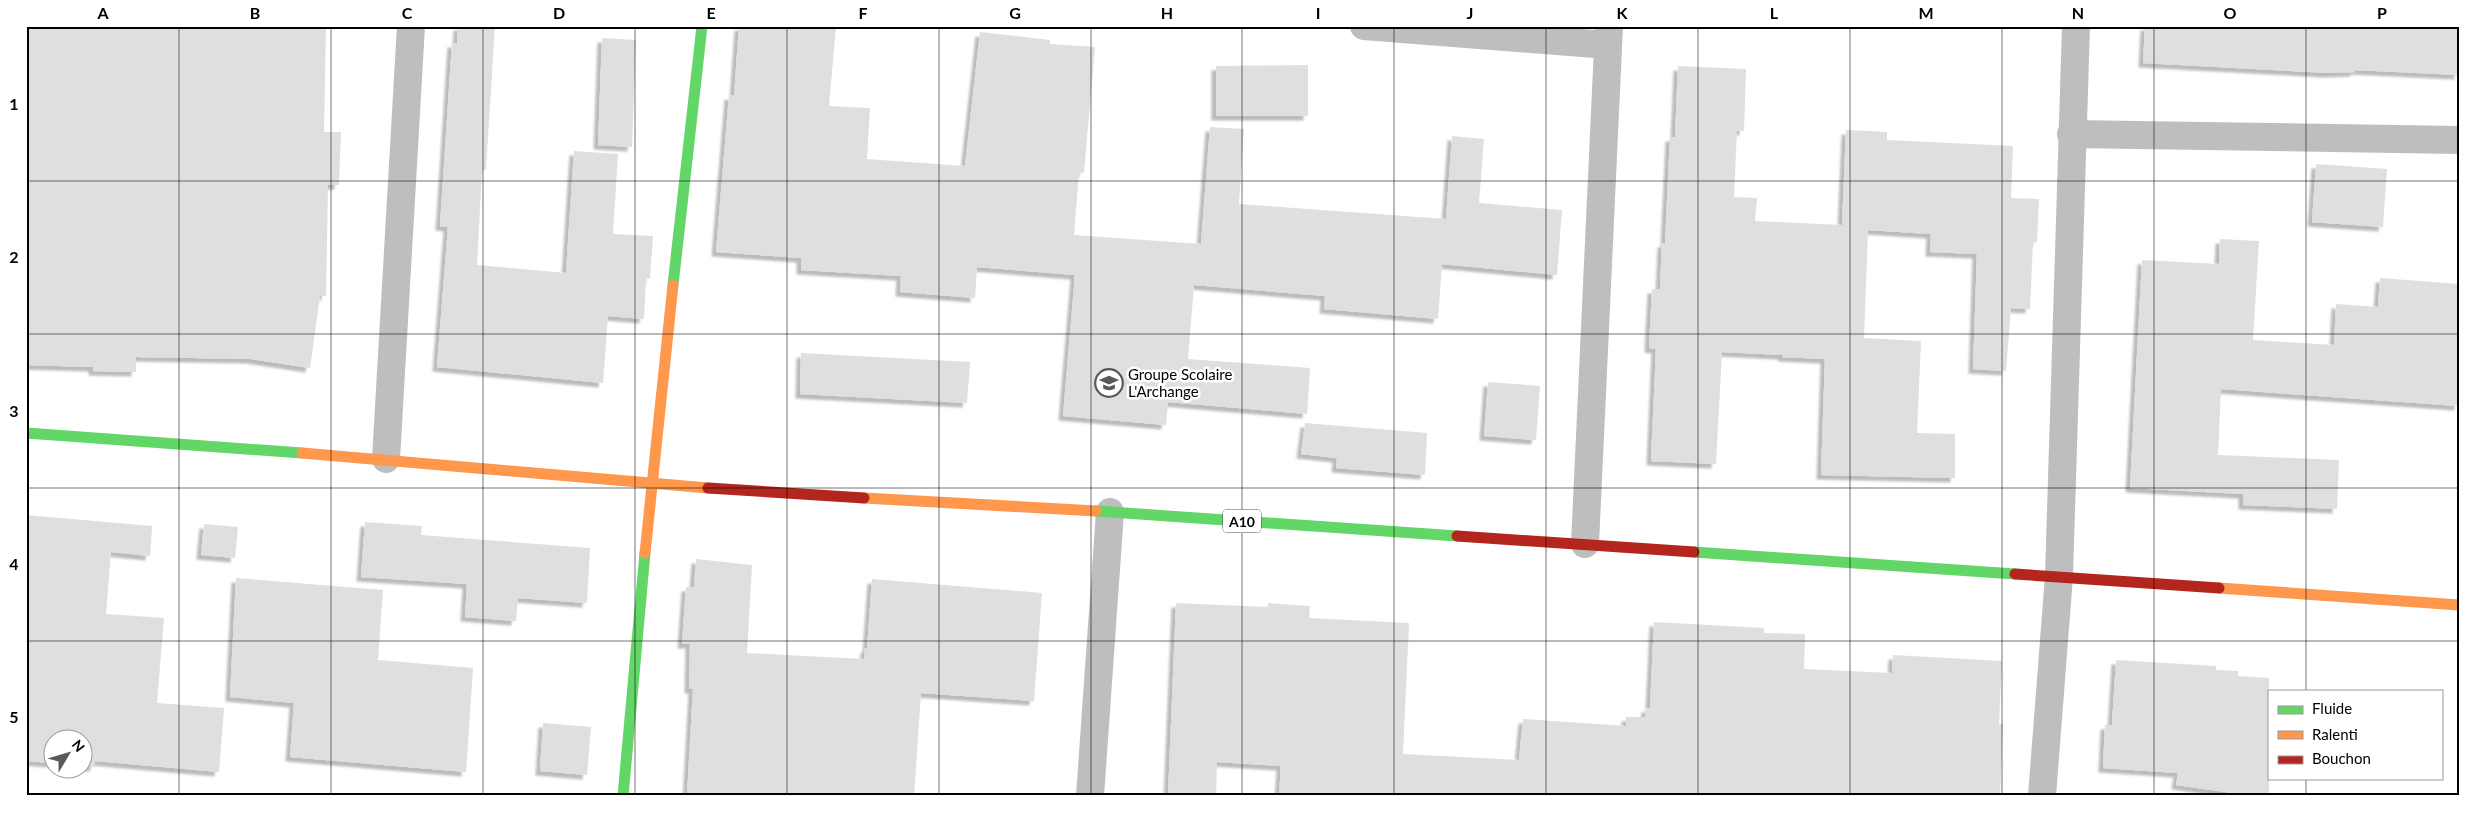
<svg xmlns="http://www.w3.org/2000/svg" width="2485" height="822" font-family="Lato,sans-serif">
  <defs>
    <filter id="shadow"><feDropShadow dx="-4.5" dy="4.5" stdDeviation="1" flood-color="#0004"/></filter>
  </defs>
  <rect width="100%" height="100%" fill="#fff"/>
  <g fill="#dfdfdf" filter="url(#shadow)">
    <path d="M26 26H326L324 132H341L339 185H328L326 296H320L310 368 251 359 136 357V372L93 371V367L26 365Z"/>
    <path d="M458 26H495L486 170H482L477 265 566 273 574 151 618 154 613 234 653 236 650 279 646 278 644 319 608 316 603 383 437 367 448 227 440 226 452 43H457Z"/>
    <path d="M739 26H836L829 106 870 108 867 159 965 166 980 32 1050 40V44L1095 47 1084 173 1079 172 1074 235 1201 244 1210 127 1244 129 1239 204 1446 219 1452 136 1484 139 1479 203 1562 210 1557 275 1442 264 1438 319 1324 309 1325 296 1194 285 1188 359 1310 368 1307 414 1168 402 1166 425 1063 416 1075 275 977 267 975 298 900 292 901 276 801 270V258L716 252 729 95 734 96Z"/>
    <path d="M2145 26H2459V75L2355 70V72L2329 73 2143 63Z"/>
    <path d="M602 38 636 40 632 147 598 145Z"/>
    <path d="M1308 65V116H1216V66Z"/>
    <path d="M1678 66 1746 69 1744 131 1737 130 1734 197 1757 198 1755 221 1842 225 1846 130 1887 132V140L2013 146 2011 198 2039 199 2037 242H2033L2030 309 2011 308 2006 371 1973 369 1977 254 1930 252 1931 234 1868 230 1864 338 1921 341 1917 433 1955 434V478L1821 475 1825 359 1782 357 1783 355 1722 352 1716 464 1651 461 1656 349 1649 348 1652 289H1660L1662 243H1665L1670 137H1675Z"/>
    <path d="M2316 164 2387 169 2383 227 2312 222Z"/>
    <path d="M2220 239 2259 241 2253 340 2334 345 2336 304 2378 307 2380 278 2459 284V406L2221 389 2218 455 2339 460 2337 509 2243 505V494L2130 488 2142 260 2219 264Z"/>
    <path d="M801 353 970 362 967 403 800 394Z"/>
    <path d="M1488 382 1540 386 1536 440 1484 436Z"/>
    <path d="M1305 423 1427 433 1425 475 1336 468 1337 458 1301 454Z"/>
    <path d="M26 515 152 526 150 556 111 552 106 614 164 618 157 703 224 708 219 772 95 761V767L82 766V740H52V763L26 761Z"/>
    <path d="M365 522 422 526 421 535 590 548 587 603 518 598 516 621 465 617 467 584 361 577Z"/>
    <path d="M204 524 238 527 235 558 201 555Z"/>
    <path d="M696 559 752 565 747 653 864 659 865 648 867 649 872 579 1042 593 1034 701 921 693 914 796H687L693 689H689L690 644H682L686 587H694Z"/>
    <path d="M236 578 383 590 378 660 473 668 466 772 290 757 294 703 230 697Z"/>
    <path d="M1176 603 1268 607V603L1310 606 1309 618 1409 623 1403 754 1519 760 1523 719 1626 726V717H1645L1646 708H1650L1654 622 1764 628V633L1805 634 1804 669 1892 673 1893 655 2002 661 1999 724H2003L2000 796H1279L1281 766 1217 762 1216 796H1168Z"/>
    <path d="M2116 660 2216 666V670L2238 671V676L2269 678V796H2233V793L2176 785 2178 773 2103 768 2105 725H2112Z"/>
    <path d="M543 723 591 727 587 775 540 771Z"/>
  </g>
  <g fill="none" stroke-linecap="round" stroke-linejoin="round">
    <g stroke="#bebebe" stroke-width="28">
      <path d="M1364 26 1608 45"/>
      <path d="M2071 134 2459 140"/>
      <path d="M386 459 411 26"/>
      <path d="M1585 544 1609 26"/>
      <path d="M1090 796 1110 512"/>
      <path d="M2042 796 2059 576 2076 26"/>
    </g>
    <g stroke="#63d668" stroke-width="11">
      <path d="M673 285 702 26"/>
      <path d="M26 433 302 453"/>
      <path d="M1096 511 1457 536"/>
      <path d="M1694 552 2015 574"/>
      <path d="M623 796 645 553"/>
    </g>
    <g stroke="#ff974d" stroke-width="11">
      <path d="M302 453 708 488"/>
      <path d="M864 498 1096 511"/>
      <path d="M645 553 673 285"/>
      <path d="M2219 588 2459 605"/>
    </g>
    <g stroke="#b3261e" stroke-width="11">
      <path d="M708 488 864 498"/>
      <path d="M1457 536 1694 552"/>
      <path d="M2015 574 2219 588"/>
    </g>
  </g>
  <path fill="none" stroke="#000" stroke-width="1" stroke-opacity="0.55" d="M179 26V796M331 26V796M483 26V796M635 26V796M787 26V796M939 26V796M1091 26V796M1242 26V796M1394 26V796M1546 26V796M1698 26V796M1850 26V796M2002 26V796M2154 26V796M2306 26V691M26 181H2459M26 334H2459M26 488H2459M26 641H2459M2306 778V796"/>
  <defs>
    <symbol id="school-ring" viewBox="-11 -11 22 22"><circle r="9.5" fill="#fff" stroke="#595959" stroke-width="1.5"/><path d="M0-5L7-2L0 1L-7-2ZM-4 1L0 2.5L4 1V4Q0 6-4 4Z" fill="#595959"/></symbol>
  </defs>
  <g fill-rule="evenodd">
    <use href="#school-ring" x="1093" y="367" width="32" height="32"/>
  </g>
  <g text-anchor="middle" dominant-baseline="central" stroke-width="5" stroke-linejoin="round" paint-order="stroke">
    <rect fill="#fff" stroke="#4c4c4c" stroke-width="1" x="1223" y="509.5" width="38" height="23" rx="4"/>
    <g font-size="14" font-weight="bold" fill="#000">
      <text x="1242" y="521">A10</text>
    </g>
    <g font-size="15" fill="#000" stroke="#fff" text-anchor="start">
      <text x="1128" y="374">Groupe Scolaire<tspan x="1128" dy="17">L'Archange</tspan></text>
    </g>
  </g>
  <rect width="2485" height="822" fill="none" stroke="#ffffff" stroke-width="55"/>
  <rect x="2268" y="690" width="175" height="90" fill="#ffffff" stroke="#999999"/>
  <rect x="2278" y="706" width="25" height="8" fill="#63d668" stroke="#999999"/>
  <text x="2312" y="714" font-size="15" fill="#000000">Fluide</text>
  <rect x="2278" y="731" width="25" height="8" fill="#ff974d" stroke="#999999"/>
  <text x="2312" y="740" font-size="15" fill="#000000">Ralenti</text>
  <rect x="2278" y="756" width="25" height="8" fill="#b3261e" stroke="#999999"/>
  <text x="2312" y="764" font-size="15" fill="#000000">Bouchon</text>
  <g transform="translate(68 754) rotate(52)"><circle r="24" fill="#ffffff" stroke="#999999"/>
  <path d="M0-4L9 19L0 12L-9 19Z" fill="#595959"/>
  <text y="-8" font-size="14" font-weight="bold" text-anchor="middle" fill="#000000">N</text>
  </g>
  <rect x="28" y="28" width="2430" height="766" fill="none" stroke="#000" stroke-width="2"/>
  <g font-size="16" text-anchor="middle" font-weight="bold" fill="#000">
    <text x="103" y="19">A</text>
    <text x="255" y="19">B</text>
    <text x="407" y="19">C</text>
    <text x="559" y="19">D</text>
    <text x="711" y="19">E</text>
    <text x="863" y="19">F</text>
    <text x="1015" y="19">G</text>
    <text x="1167" y="19">H</text>
    <text x="1318" y="19">I</text>
    <text x="1470" y="19">J</text>
    <text x="1622" y="19">K</text>
    <text x="1774" y="19">L</text>
    <text x="1926" y="19">M</text>
    <text x="2078" y="19">N</text>
    <text x="2230" y="19">O</text>
    <text x="2382" y="19">P</text>
    <text x="14" y="110">1</text>
    <text x="14" y="263">2</text>
    <text x="14" y="417">3</text>
    <text x="14" y="570">4</text>
    <text x="14" y="723">5</text>
  </g>
</svg>
